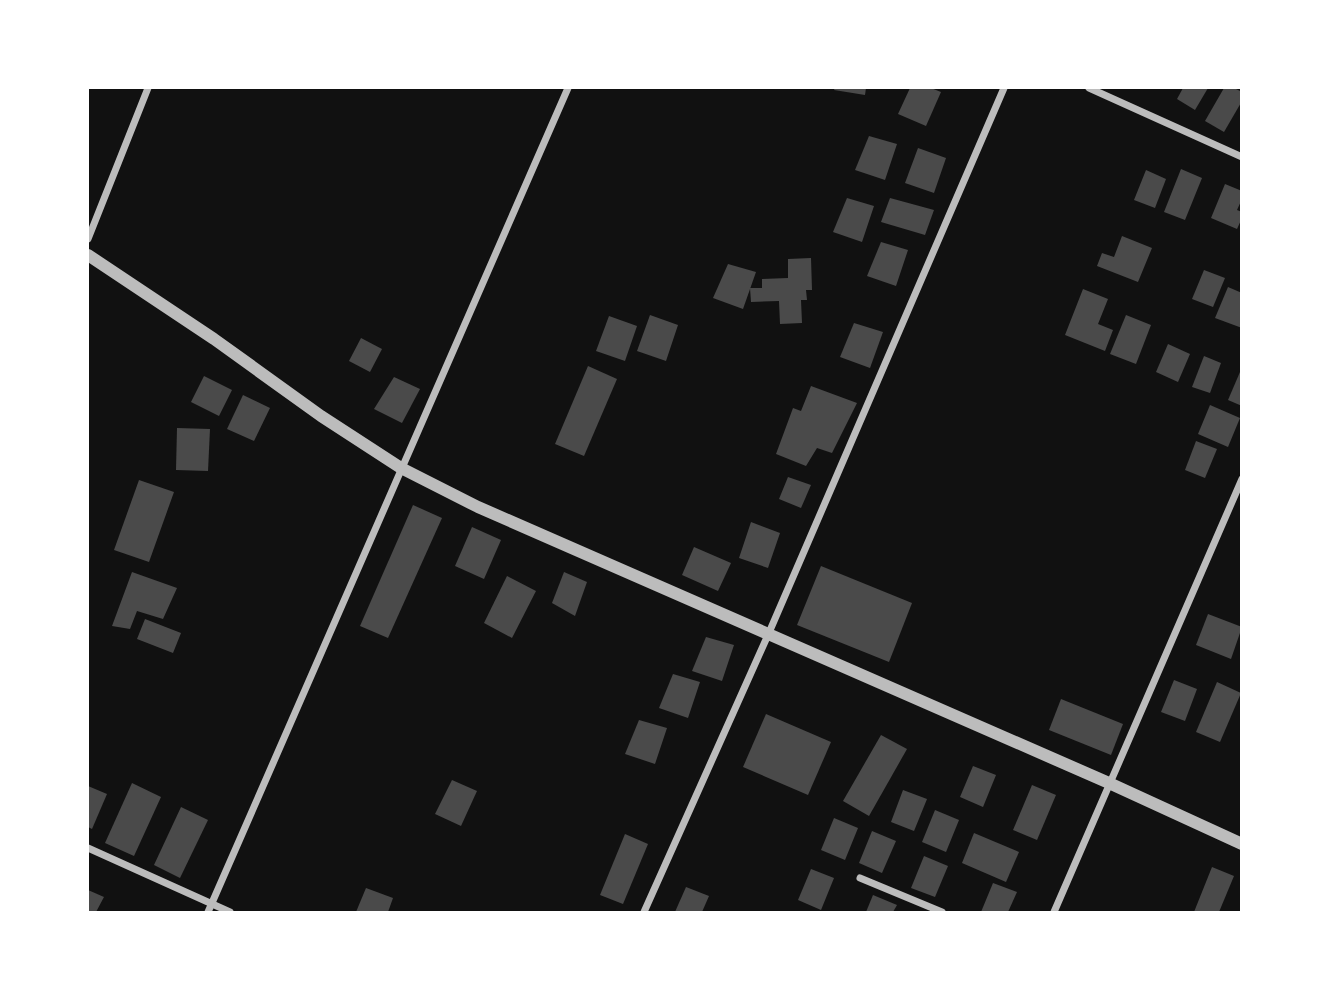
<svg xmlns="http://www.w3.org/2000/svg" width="1329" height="1000" font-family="'DM Sans',sans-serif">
  <rect width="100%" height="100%" fill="#111"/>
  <g fill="#4a4a4a">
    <path d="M835 88H866L865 95 834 90Z"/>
    <path d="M910 88H931L941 92 926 126 898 114Z"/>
    <path d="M1183 88H1208L1195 110 1177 99Z"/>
    <path d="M1224 88H1234L1242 92V101L1224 132 1205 121Z"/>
    <path d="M869 136 897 144 885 180 855 170Z"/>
    <path d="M918 148 946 158 934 193 905 183Z"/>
    <path d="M1181 169 1202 178 1185 220 1164 212Z"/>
    <path d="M1146 170 1166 179 1155 208 1134 200Z"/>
    <path d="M1225 184 1242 191V199L1237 210 1242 212V218L1237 229 1211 218Z"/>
    <path d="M847 198 874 206 862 242 833 232Z"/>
    <path d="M890 198 934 210 925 235 881 222Z"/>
    <path d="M1122 236 1152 248 1138 282 1097 266 1102 253 1114 257Z"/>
    <path d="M881 242 908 250 896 286 867 276Z"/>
    <path d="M811 258 812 290H806L807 300H801L802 323 780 324 779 301 751 302 750 288H762V279L788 278V259Z"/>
    <path d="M728 264 756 272 743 309 713 298Z"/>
    <path d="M1204 270 1225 278 1213 307 1192 299Z"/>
    <path d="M1228 287 1242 293V328L1215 318Z"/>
    <path d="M1083 289 1108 299 1098 324 1113 330 1105 351 1065 335Z"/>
    <path d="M650 315 678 325 666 361 637 351Z"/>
    <path d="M1126 315 1151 325 1136 364 1110 354Z"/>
    <path d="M609 316 637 326 625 361 596 351Z"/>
    <path d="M854 323 883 332 870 368 840 357Z"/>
    <path d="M361 338 382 349 370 372 349 361Z"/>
    <path d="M1168 344 1190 354 1178 382 1156 372Z"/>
    <path d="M1204 356 1221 363 1210 393 1192 387Z"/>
    <path d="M588 366 617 379 584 456 555 444Z"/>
    <path d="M1240 372H1242V406L1228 400Z"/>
    <path d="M204 376 232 390 219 416 191 402Z"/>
    <path d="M394 377 420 389 402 423 374 409Z"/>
    <path d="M811 386 857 403 832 453 817 448 806 466 776 454 793 408 801 411Z"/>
    <path d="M243 395 270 408 254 441 227 429Z"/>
    <path d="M1210 405 1240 418 1228 447 1198 434Z"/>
    <path d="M177 428 210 429 208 471 176 470Z"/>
    <path d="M1196 441 1217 449 1205 478 1185 470Z"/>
    <path d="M788 477 811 485 801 508 779 499Z"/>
    <path d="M139 480 174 492 149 562 114 550Z"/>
    <path d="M413 505 442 518 388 638 360 626Z"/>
    <path d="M751 522 780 533 768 568 739 558Z"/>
    <path d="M472 527 501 540 484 579 455 566Z"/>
    <path d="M694 547 731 563 718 591 682 575Z"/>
    <path d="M821 566 912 603 889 662 797 625Z"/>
    <path d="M132 572 177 588 163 619 137 611 130 629 112 626Z"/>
    <path d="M564 572 587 582 575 616 552 603Z"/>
    <path d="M507 576 536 591 512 638 484 623Z"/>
    <path d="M1208 614 1242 627 1231 659 1196 645Z"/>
    <path d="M145 619 181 633 173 653 137 639Z"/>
    <path d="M706 637 734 645 722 681 692 671Z"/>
    <path d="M673 674 700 682 688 718 659 708Z"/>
    <path d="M1174 680 1197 689 1185 721 1161 712Z"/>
    <path d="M1217 682 1241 693 1220 742 1196 732Z"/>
    <path d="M1061 699 1123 724 1111 755 1049 730Z"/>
    <path d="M766 714 831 742 808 795 743 767Z"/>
    <path d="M639 720 667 728 655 764 625 754Z"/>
    <path d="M881 735 907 749 869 816 843 801Z"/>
    <path d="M973 766 996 775 983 807 960 797Z"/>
    <path d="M452 780 477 791 461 826 435 814Z"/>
    <path d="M132 783 161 797 134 856 105 843Z"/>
    <path d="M1032 785 1056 795 1037 840 1013 830Z"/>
    <path d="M88 786 107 794 92 829 88 827Z"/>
    <path d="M903 790 927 799 914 831 891 822Z"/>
    <path d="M181 807 208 820 180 878 154 865Z"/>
    <path d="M935 810 959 820 946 852 922 842Z"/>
    <path d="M834 818 858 828 845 860 821 850Z"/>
    <path d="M872 831 896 841 882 873 859 863Z"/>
    <path d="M974 833 1019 852 1006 882 962 863Z"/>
    <path d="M625 834 648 844 623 904 600 895Z"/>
    <path d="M924 856 948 866 935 897 911 888Z"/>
    <path d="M1212 867 1234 876 1219 912H1194Z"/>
    <path d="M811 869 834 878 821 910 798 900Z"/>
    <path d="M993 883 1017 892 1008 912H981Z"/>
    <path d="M686 887 709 896 702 912H675Z"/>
    <path d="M366 888 393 898 388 912H356Z"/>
    <path d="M88 890 104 897 96 912H88Z"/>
    <path d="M873 895 897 905 893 912H866Z"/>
  </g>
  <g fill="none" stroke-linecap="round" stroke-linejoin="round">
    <g stroke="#bcbcbc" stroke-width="7">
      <path d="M1089 88 1242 157"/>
      <path d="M88 239 148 88"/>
      <path d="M88 848 230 912"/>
      <path d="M860 878 942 912"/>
      <path d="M208 912 568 88"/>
      <path d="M644 912 768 635 1004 88"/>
      <path d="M1054 912 1242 479"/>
    </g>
    <path stroke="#bcbcbc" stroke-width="12" d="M88 255 214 339 321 416 401 468 478 507 1109 783 1242 844"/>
  </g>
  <rect width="1329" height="1000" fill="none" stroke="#ffffff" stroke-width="178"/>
</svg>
